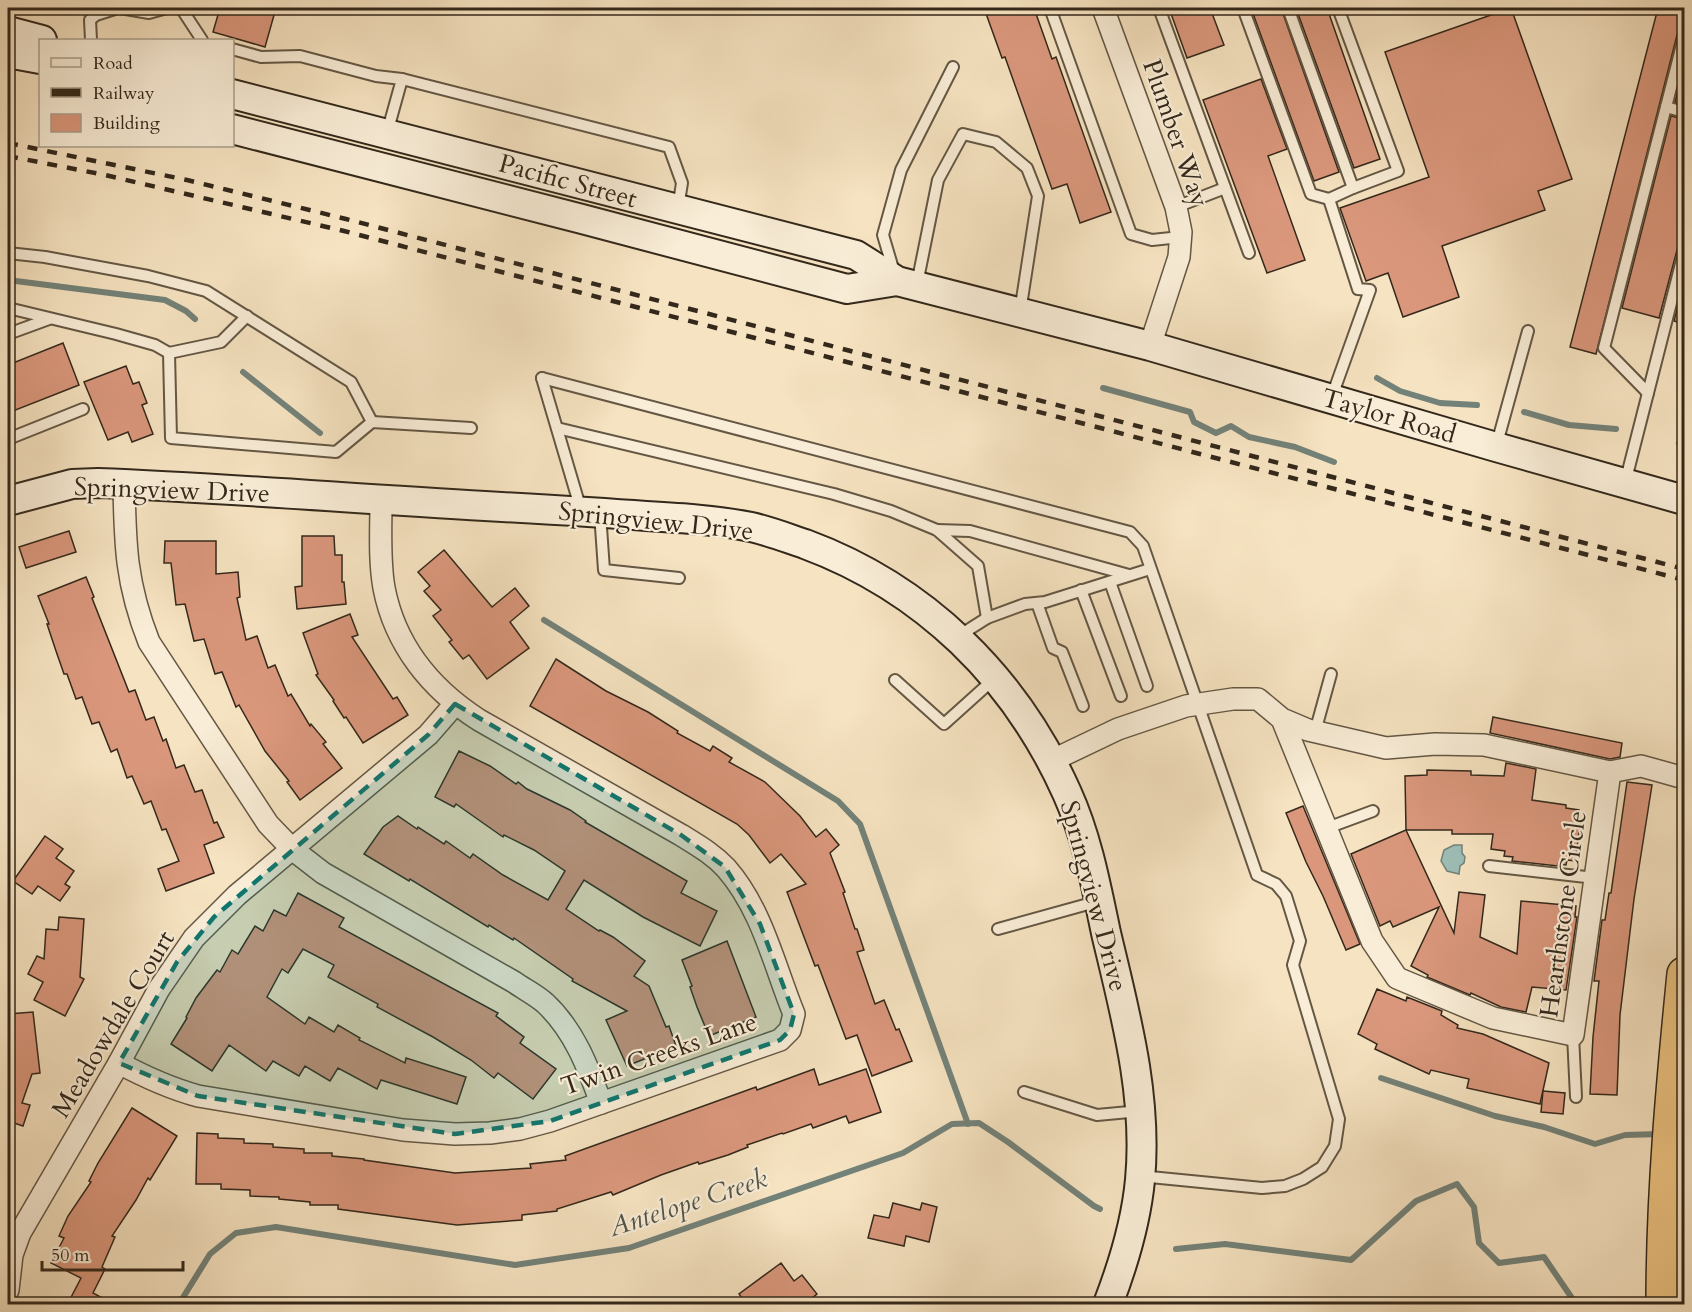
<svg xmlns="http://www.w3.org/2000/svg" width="1692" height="1312" font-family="Cardo,serif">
  <rect width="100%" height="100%" fill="#f6e3c1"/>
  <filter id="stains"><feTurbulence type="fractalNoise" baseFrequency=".00333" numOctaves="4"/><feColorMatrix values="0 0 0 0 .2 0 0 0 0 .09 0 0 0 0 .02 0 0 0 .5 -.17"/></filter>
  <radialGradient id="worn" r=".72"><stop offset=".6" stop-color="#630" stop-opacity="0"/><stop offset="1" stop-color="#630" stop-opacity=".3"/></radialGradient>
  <path fill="#9dbeb7" stroke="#738279" stroke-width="1.5" d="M1454 845H1462V853L1465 857 1464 863 1460 866 1459 874 1447 871 1441 861 1444 850Z"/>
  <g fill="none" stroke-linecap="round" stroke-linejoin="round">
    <g stroke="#738279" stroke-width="6">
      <path d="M8 280 165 300 186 311 195 319"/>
      <path d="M243 372 320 433"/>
      <path d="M1377 378 1400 391 1440 403 1477 405"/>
      <path d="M1683 382 1684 376"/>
      <path d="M1103 388 1190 412 1194 422 1216 433 1231 426 1249 437 1295 447 1334 462"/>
      <path d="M1524 412 1569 425 1616 429"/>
      <path d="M1679 443 1684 448"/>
      <path d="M544 620 838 801 860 824 968 1124"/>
      <path d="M1381 1078 1495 1116 1544 1127 1595 1144 1625 1135 1660 1134"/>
      <path d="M1176 1249 1225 1244 1351 1260 1416 1201 1457 1184 1474 1207 1479 1243 1499 1263 1544 1257 1576 1304"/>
      <path d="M179 1304 210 1254 236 1233 276 1227 515 1265 629 1248 903 1153 952 1124 979 1123 1008 1142 1094 1206 1100 1209"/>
    </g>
  </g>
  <g fill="#da977c" stroke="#33281b" stroke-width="1.5">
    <path d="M220 8H276L265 47 213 32Z"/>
    <path d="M984 8H1034L1052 59 1056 57 1111 212 1080 223 1067 184 1052 189 1005 57 1002 58Z"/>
    <path d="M1169 8H1210L1224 45 1187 58Z"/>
    <path d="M1251 8H1281L1339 172 1314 181Z"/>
    <path d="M1296 8H1327L1380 159 1354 168Z"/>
    <path d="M1511 8 1572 179 1538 191 1545 210 1442 246 1459 297 1403 317 1388 273 1366 281 1340 208 1429 177 1385 52Z"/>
    <path d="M1658 8H1684V30L1679 31 1677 35 1596 354 1570 347Z"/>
    <path d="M1684 65V104L1675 102Z"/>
    <path d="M1261 79 1287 149 1268 156 1305 260 1267 273 1203 100Z"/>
    <path d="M1671 116 1684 119V245L1679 246 1677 250 1659 318 1622 308Z"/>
    <path d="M1684 280V324L1674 321Z"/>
    <path d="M63 343 79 385 8 413V365Z"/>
    <path d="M126 366 133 384 139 382 147 403 142 405 153 434 132 442 128 432 108 440 84 382Z"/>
    <path d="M69 531 76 552 26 568 19 547Z"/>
    <path d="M302 536H334L335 555H342V582H344L346 604 297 609 295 587 302 586Z"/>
    <path d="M165 541H216V574L238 572 240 597 237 598 246 640 257 636 268 668 275 665 288 696 291 694 310 726 311 724 326 742 323 744 342 768 300 800 287 782 289 781 265 751 239 705 236 707 222 672 215 674 204 639 194 641 185 604 176 605 171 563H164Z"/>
    <path d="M444 550 492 607 515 588 529 606 510 622 529 648 487 679 469 655 463 659 449 642 452 640 433 616 441 610 424 591 430 586 418 572Z"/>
    <path d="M86 577 94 597 92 598 129 692 135 690 146 720 154 717 163 741 166 739 176 768 184 765 195 792 202 790 214 823 217 822 224 837 204 845 214 873 166 891 158 869 179 861 166 829 162 830 151 801 144 804 132 776 127 778 117 749 111 752 99 722 92 724 82 697 76 699 67 674H64L56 651 47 624H49L38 596Z"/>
    <path d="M350 614 358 635 352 637 393 699 397 697 408 715 363 743 346 717 344 718 333 701 334 700 316 675 318 674 303 633Z"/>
    <path d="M556 659 606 691 648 712 678 731 677 733 710 751 713 746 732 758 729 762 765 782 800 816 816 837 826 829 839 845 830 853 845 892 843 893 855 929H857L864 950 857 952 875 1004 884 1000 896 1030 899 1029 912 1061 872 1076 857 1035 846 1039 818 965 815 966 787 892 806 884 781 854 770 863 749 835 737 824 530 706Z"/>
    <path d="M1493 717 1622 743 1620 757 1610 759 1490 733Z"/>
    <path d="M459 751 490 766 516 784 518 782 527 789 570 810 586 821 585 822 687 881 681 893 717 911 700 946 643 917 584 880 566 909 599 931 600 930 613 937 645 961 634 976 649 986 666 1027 669 1026 676 1046 627 1066 606 1020 627 1011 572 981 573 979 514 938 513 940 489 925 488 927 410 879 409 881 364 854 383 827 398 816 417 829 418 827 444 844 446 841 470 858 473 854 503 875 548 900 565 871 534 850 504 835 503 837 456 804 454 807 435 797Z"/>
    <path d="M1506 763 1536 769 1532 800 1566 805V808L1579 810 1578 819 1581 820 1575 861 1567 860 1566 865 1558 864V866L1512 861 1513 857 1504 856 1505 851 1491 849 1493 834H1452V830H1406L1454 933 1459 892 1485 895 1480 937 1517 954 1521 901 1576 906 1575 917H1577L1566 990 1532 987 1526 1012 1501 1007 1471 993 1470 995 1427 977 1428 975 1411 966 1439 907 1393 927 1390 921 1380 926 1351 854 1406 830 1405 776 1427 775V770L1471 771V775L1504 776Z"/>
    <path d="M1627 782 1652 785 1634 899 1620 1015 1617 1095 1590 1094 1593 1037 1599 981H1594L1602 920H1605L1609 893H1611Z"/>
    <path d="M1303 806 1360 944 1346 950 1323 896 1306 862 1286 813Z"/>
    <path d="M45 836 63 849 56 858 74 871 65 884 70 887 60 901 38 886 32 894 13 881Z"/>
    <path d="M298 893 344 918 339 927 498 1013 496 1016 524 1037 520 1043 556 1069 533 1099 498 1073 494 1078 471 1060 433 1037 377 1007 378 1004 328 977 334 965 303 949 288 973 282 969 267 997 305 1024 309 1017 334 1032 338 1025 360 1038 359 1040 405 1063 406 1058 466 1077 457 1104 381 1080 377 1089 338 1068 330 1081 305 1066 299 1076 273 1061 266 1071 229 1045 212 1071 171 1044 187 1018 186 1017 196 998 217 970 220 972 232 950 238 954 255 926 263 931 274 910 286 916Z"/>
    <path d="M59 917 84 919 80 977 84 979 65 1016 34 1000 43 982 28 974 37 956 44 959 46 929 58 930Z"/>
    <path d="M727 941 756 1017 709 1036 697 1007 690 987 692 986 682 960Z"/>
    <path d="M1377 989 1406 1001 1407 997 1442 1011 1441 1015 1458 1025 1457 1028 1483 1034 1549 1063 1540 1104 1467 1088 1469 1079 1431 1070 1429 1074 1375 1049 1377 1044 1358 1034Z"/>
    <path d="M33 1012 40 1073 32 1074 22 1103 30 1105 23 1126 14 1123 10 1136H8V1014Z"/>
    <path d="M814 1069 819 1085 866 1069 881 1112 849 1123 846 1116 813 1128 811 1124 783 1134 782 1133 747 1145 748 1147 728 1155 699 1164 698 1162 661 1175 613 1195 611 1192 557 1209V1211L522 1215V1220L457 1225 338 1209V1205H310V1202L279 1199V1197L250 1196V1190L221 1189V1184H196L197 1133 218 1134V1138L244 1139V1143L273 1144V1147L304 1149V1153H332V1156L364 1159V1160L455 1173 531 1168 530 1164 566 1160 565 1156 756 1087 757 1090Z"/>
    <path d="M1543 1091 1565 1093 1563 1114 1541 1112Z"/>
    <path d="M132 1108 177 1136 150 1180 148 1178 136 1200 112 1236 115 1237 102 1267 105 1269 93 1293 115 1305H67L81 1278 51 1263 64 1238 59 1236 68 1216 91 1182 89 1181 98 1163Z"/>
    <path d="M893 1203 920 1210 922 1203 937 1207 929 1242 906 1236 904 1246 868 1238 874 1215 889 1218Z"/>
    <path d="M781 1263 794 1281 802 1275 817 1294 803 1305H747L739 1294Z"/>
  </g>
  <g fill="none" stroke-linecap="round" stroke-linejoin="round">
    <defs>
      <g id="lane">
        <path d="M120 8 149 13 167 8"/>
        <path d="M181 8 202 40"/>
        <path d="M1050 8 1131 234 1152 240 1180 237"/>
        <path d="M1159 8 1249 253"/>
        <path d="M1243 8 1311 194 1329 199 1353 188 1288 8"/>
        <path d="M1338 8 1398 171 1353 188"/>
        <path d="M91 40 90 20 96 15 118 8"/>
        <path d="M232 49 261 57 300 56 376 76 402 79 387 133"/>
        <path d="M402 79 669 147 682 183 678 208"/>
        <path d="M1666 107 1684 112"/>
        <path d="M1329 199 1358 289 1370 290 1331 399"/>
        <path d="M1176 207 1225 188"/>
        <path d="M8 253 45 257 148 276 206 291 351 382 372 422 336 452 171 438 169 353 155 345 116 334 8 308"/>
        <path d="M894 272 883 235 901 170 953 67"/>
        <path d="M917 284 938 180 963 134 996 142 1027 168 1038 196 1020 312"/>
        <path d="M8 334 49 319"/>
        <path d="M169 353 221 342 247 316"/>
        <path d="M542 378 1130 532 1143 546 1257 875 1276 884 1286 896 1300 941 1293 965 1339 1119 1335 1146 1322 1167 1303 1179 1285 1186 1262 1188 1140 1176"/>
        <path d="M542 378 581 510"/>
        <path d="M1648 393 1604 348 1684 37"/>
        <path d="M372 422 471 428"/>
        <path d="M557 428 834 494 891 511 937 530 978 566 987 618"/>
        <path d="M8 439 83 409"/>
        <path d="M1496 447 1528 331"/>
        <path d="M1625 483 1684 252"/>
        <path d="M600 513 604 570 679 578"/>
        <path d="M937 530 970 531 1129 575"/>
        <path d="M1110 582 1147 686"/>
        <path d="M1081 590 1121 696"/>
        <path d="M1037 603 1053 648 1062 652 1083 706"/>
        <path d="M957 637 987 618 1025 604 1045 602 1150 569"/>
        <path d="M895 680 944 724 994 679"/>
        <path d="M1315 732 1331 674"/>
        <path d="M1327 828 1373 811"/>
        <path d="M1489 866 1595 878"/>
        <path d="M998 929 1099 901"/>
        <path d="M1573 1035 1576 1097"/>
        <path d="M1024 1092 1097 1115 1140 1111"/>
      </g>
      <g id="street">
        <path d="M1103 8 1176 207 1181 232 1179 257 1150 346"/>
        <path d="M124 484C125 545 126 584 149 642L268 824 292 849 323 873 514 982C524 989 536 995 545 1003 574 1030 588 1067 601 1103"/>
        <path d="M1051 761 1118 729 1186 706 1233 699H1258L1282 719 1308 730 1386 748 1435 744 1484 745 1610 772 1573 1035 1493 1018 1397 978 1372 941 1282 719"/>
        <path d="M1610 772 1641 766 1684 778"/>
        <path d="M119 1063C145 1077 169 1088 198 1096L403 1130 455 1134 490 1133 520 1129 550 1121 780 1040 790 1030 794 1014C774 965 762 909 726 868 713 854 697 845 681 835L479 720C431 689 395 645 384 588 379 560 381 529 381 500"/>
        <path d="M8 1290 12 1255 20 1233 119 1063 159 989 194 938 237 895 428 735 455 704"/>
      </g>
      <g id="secondary">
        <path d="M8 31 42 40"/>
        <path d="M8 57 13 54 40 59"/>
        <path d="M232 94 856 255 897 281 1150 346 1496 447 1684 500"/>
        <path d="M232 129 582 219 847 289 897 281"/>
        <path d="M8 501 72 484 98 483C227 488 356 499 485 506 539 509 593 512 646 516 681 518 716 520 751 527 769 531 787 538 805 544 924 588 1015 677 1067 793 1087 837 1096 885 1106 933 1125 1013 1148 1096 1140 1180 1136 1222 1123 1265 1108 1304"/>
      </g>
      <path id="highway" d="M1663 1304C1663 1194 1673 1084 1684 974"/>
    </defs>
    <use href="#lane" stroke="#645744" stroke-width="14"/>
    <use href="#street" stroke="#645744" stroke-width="24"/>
    <use href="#secondary" stroke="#33281b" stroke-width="32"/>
    <use href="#highway" stroke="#33281b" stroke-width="36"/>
    <use href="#lane" stroke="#f9edd7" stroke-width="10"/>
    <use href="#street" stroke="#f9edd7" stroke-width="21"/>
    <use href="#secondary" stroke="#f9edd7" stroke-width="28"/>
    <use href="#highway" stroke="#ebc280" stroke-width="33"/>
    <g stroke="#33281b" stroke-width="4.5" stroke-dasharray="10 10" stroke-linecap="butt">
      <path d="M8 143 187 180 346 219 1684 569"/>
      <path d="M8 156 105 175 344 231 1684 580"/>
    </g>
  </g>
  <path fill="#0f766e" fill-opacity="0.2" stroke="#0f766e" stroke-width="4.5" stroke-dasharray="12 8" stroke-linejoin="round" d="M455 704 681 835 725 867 760 924 794 1014 790 1030 780 1040 550 1121 455 1134 198 1096 119 1063 177 962 214 917 428 735Z"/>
  <g text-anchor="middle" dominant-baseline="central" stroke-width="4.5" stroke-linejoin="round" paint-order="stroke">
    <g font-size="26" fill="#33281b" stroke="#f9edd7">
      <text transform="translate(1176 133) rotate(71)">Plumber Way</text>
      <text transform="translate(568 181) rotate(15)">Pacific Street</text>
      <text transform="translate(1389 416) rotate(16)">Taylor Road</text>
      <text transform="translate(172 490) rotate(2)">Springview Drive</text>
      <text transform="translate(656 521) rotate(6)">Springview Drive</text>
      <text transform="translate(1094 896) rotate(75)">Springview Drive</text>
      <text transform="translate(1563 914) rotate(-82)">Hearthstone Circle</text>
      <text transform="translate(113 1024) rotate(-59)">Meadowdale Court</text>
      <text transform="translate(659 1054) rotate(-19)">Twin Creeks Lane</text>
    </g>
    <g font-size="27" font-style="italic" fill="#53554a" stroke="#f9edd7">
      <text transform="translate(688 1203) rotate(-18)">Antelope Creek</text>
    </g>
  </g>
  <rect width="1692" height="1312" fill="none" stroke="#f6e3c1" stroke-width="30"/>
  <rect x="9" y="9" width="1674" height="1294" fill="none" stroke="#33281b" stroke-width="3"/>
  <rect x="15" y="15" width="1662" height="1282" fill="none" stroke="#33281b" stroke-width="1.5"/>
  <rect x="39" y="39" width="195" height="108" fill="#f9edd7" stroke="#aa9e8c" stroke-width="1.5"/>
  <rect x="51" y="58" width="30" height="9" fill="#f9edd7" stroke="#aa9e8c" stroke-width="1.5"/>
  <text x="93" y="69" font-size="18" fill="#33281b">Road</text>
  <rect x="51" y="88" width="30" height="9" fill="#33281b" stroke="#aa9e8c" stroke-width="1.5"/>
  <text x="93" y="99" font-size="18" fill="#33281b">Railway</text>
  <rect x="51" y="114" width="30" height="18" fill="#da977c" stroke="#aa9e8c" stroke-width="1.5"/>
  <text x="93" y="129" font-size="18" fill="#33281b">Building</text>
  <path d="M42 1261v9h141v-9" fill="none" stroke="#33281b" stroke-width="3"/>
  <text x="51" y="1261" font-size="18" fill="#33281b" stroke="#f9edd7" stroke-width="4.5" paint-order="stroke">50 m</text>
  <rect width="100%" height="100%" filter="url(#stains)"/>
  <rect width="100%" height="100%" fill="url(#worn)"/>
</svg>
